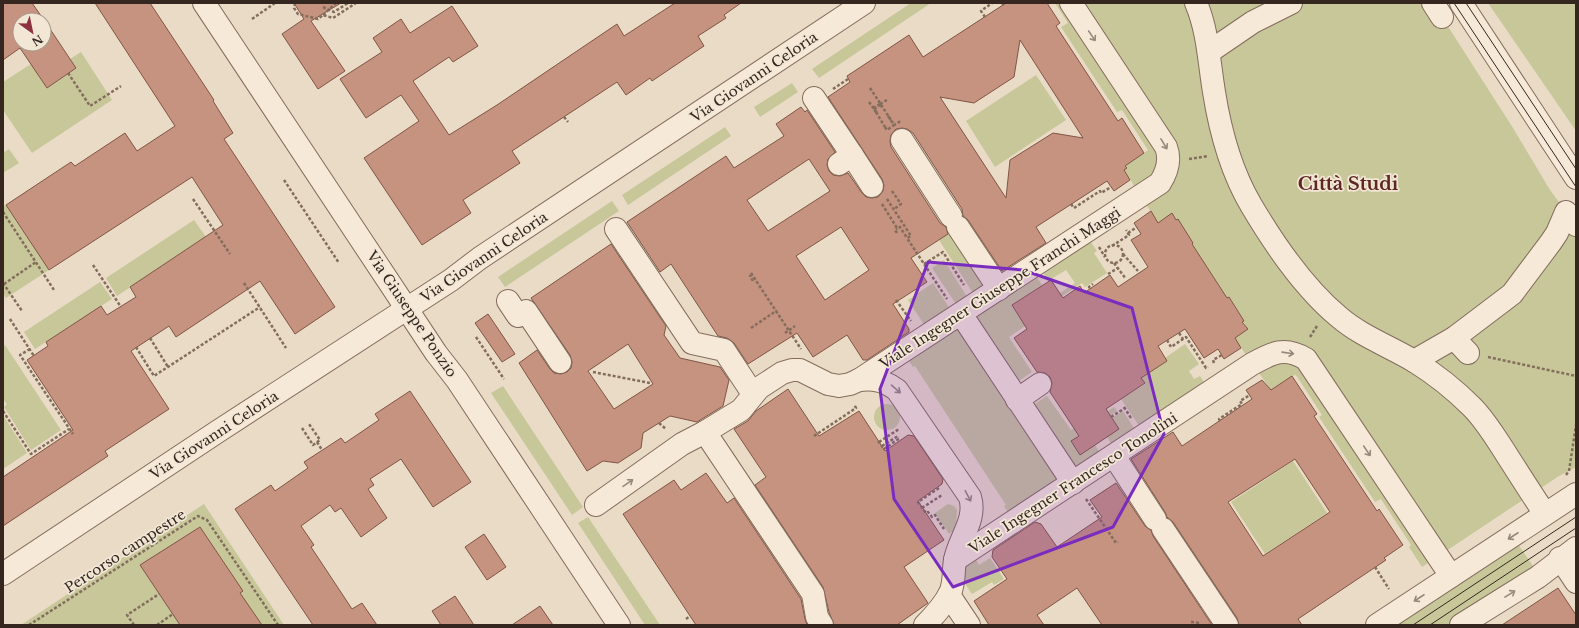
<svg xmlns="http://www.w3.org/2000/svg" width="1579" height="628" font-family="'Libre Baskerville',serif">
  <rect width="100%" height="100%" fill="#eadbc6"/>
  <g fill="#c7c79a">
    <path d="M911 3H931L819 78 812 69Z"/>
    <path d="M1055 3H1433L1513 128 1550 190 1576 225V467L1559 476 1422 567 1409 547 1411 545 1381 499 1375 502 1319 417 1322 415 1296 375 1292 376 1271 390 1234 338 1248 329 1243 322 1244 321 1229 297 1227 298 1192 244 1193 243 1178 219 1176 220 1172 214 1158 223 1124 170 1127 168 1125 166 1148 150 1122 110 1117 112 1061 27 1068 23Z"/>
    <path d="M1488 3H1576V131Z"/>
    <path d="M81 52 112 100 32 153 3 110V82L31 64 47 88 76 68 70 59Z"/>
    <path d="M1036 75 1066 120 995 167 966 121Z"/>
    <path d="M792 83 798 92 760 117 754 107Z"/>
    <path d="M725 127 731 136 628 205 622 195Z"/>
    <path d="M9 149 19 163 3 173V153Z"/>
    <path d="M612 201 619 211 505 287 498 277Z"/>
    <path d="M6 205 49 270 6 298 3 293V207Z"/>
    <path d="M194 220 206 237 117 296 106 278Z"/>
    <path d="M953 231 987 284 973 293 939 240Z"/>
    <path d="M1088 238 1097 251 1094 253 1107 273 1085 287 1082 283 1026 320 1028 324 1009 337 1032 372 1014 384 969 316 1034 273 1042 285 1012 305 1021 319 1075 283 1066 270 1048 281 1041 269Z"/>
    <path d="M944 260 967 297 956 304 932 268Z"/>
    <path d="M100 282 112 299 35 349 24 332Z"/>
    <path d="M933 283 952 312 927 329 908 300Z"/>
    <path d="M961 321 1065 480 1011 516 1004 506 1006 505 915 366 913 367 906 357Z"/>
    <path d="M1185 344 1199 364 1189 371 1194 379 1200 376 1207 387 1142 430 1121 399 1145 384 1141 378 1167 361 1165 358Z"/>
    <path d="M5 345 61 430 31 450 4 407 7 404 3 399V347Z"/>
    <path d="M503 386 583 507 572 515 491 393Z"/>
    <path d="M1047 396 1071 430 1090 418 1093 421 1114 407 1117 411 1072 441 1095 445 1102 456 1074 474 1030 407Z"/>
    <circle cx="887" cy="417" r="13"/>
    <path d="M1123 411 1137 433 1114 448 1107 437 1119 429 1112 418Z"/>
    <path d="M3 415 27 453 3 469Z"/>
    <path d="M1293 461 1327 513 1265 554 1231 502Z"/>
    <path d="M204 504 284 625H21Z"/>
    <path d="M948 504 954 506 957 510 956 529 949 534 935 513Z"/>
    <path d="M588 517 660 625H645L578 523Z"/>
    <path d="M1518 544 1535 569 1451 625H1396Z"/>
    <path d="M974 556 979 565 990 558 1004 579 994 585 992 582 972 594 963 581 964 565Z"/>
  </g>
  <g fill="#c5937f" stroke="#815545" fill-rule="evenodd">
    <path d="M3 3H32L44 20H20V44H44V20L76 68 47 88 20 48 3 60Z"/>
    <path d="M95 3H150L214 100 213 101 233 133 224 139 335 307 295 334 260 281 176 337 169 326 131 351 169 409 105 451 108 456 3 526V477L73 430 27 360 48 346 46 342 101 306 107 315 136 297 130 287 223 225 192 177 49 270 6 205 71 162 75 166 125 133 137 151 175 126Z"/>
    <path d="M294 3H341L311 21 345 71 318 89 282 34 304 19Z"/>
    <path d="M675 3H741L724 15 726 18 698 36 704 46 652 81 650 78 626 95 617 82 512 151 520 163 463 200 471 213 422 245 364 158 419 121 401 95 366 118 340 79 382 52 373 38 401 19 410 33 452 6 478 46 453 62 449 57 413 81 449 135 497 105 617 24 624 36Z"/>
    <path d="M1006 3H1047L1060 23 1056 26 1118 121 1122 118 1144 153 1125 166 1127 168 1124 170 1130 180 1114 191 1107 181 1036 227 1046 243 1002 271 968 220 963 216 962 209 913 133 907 129 902 128 896 129 891 135 890 141 891 147 940 223 946 227 948 234 911 258 927 282 893 304 909 329V332L867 360H863L847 335 813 357 797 333 748 364 734 343 727 338 718 336 671 264 660 272 627 222 726 156 734 168 784 136 776 124 801 107 805 112 807 110 835 152 828 159 827 165 829 171 833 175 840 176 848 173 862 193 866 197 872 198 878 197 883 191 884 185 882 179 828 97 850 82 847 76 909 35 923 57ZM1020 40 1083 138 1053 133 1010 160 1006 198 940 97 974 103 1014 77ZM809 159 830 191 768 231 747 200ZM841 227 869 270 825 300 796 256Z"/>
    <path d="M1151 211 1158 223 1172 213 1176 220 1178 219 1193 243 1192 244 1227 298 1229 297 1244 321 1242 322 1248 329 1235 338 1241 348 1224 359 1218 349 1204 358 1185 329 1158 346 1167 361 1141 378 1145 383 1106 409 1119 429 1080 455 1071 441 1079 436 1050 392 1052 383 1050 377 1045 373 1037 372 1014 338 1027 329 1012 305 1051 280 1063 298 1080 286 1084 293 1110 275 1118 287 1148 267 1131 240 1141 234 1134 223Z"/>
    <path d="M611 244 666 326 664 335 680 358 720 367 729 380 723 406 697 422 670 416 643 433 641 448 618 463 603 461 587 471 519 363 537 350 550 369 554 373 561 374 567 372 571 368 572 362 570 355 531 298ZM628 344 653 384 614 409 588 371Z"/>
    <path d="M488 314 515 354 502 362 475 323Z"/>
    <path d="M1292 376 1317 414 1314 416 1377 511 1379 509 1403 545 1384 558 1386 560 1298 619 1302 625H1239L1237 618 1173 522 1167 517 1165 512 1131 459 1173 432 1182 446 1252 399 1246 390 1262 380 1271 390ZM1295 459 1330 512 1263 556 1228 502Z"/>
    <path d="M788 389 819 436 859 411 885 451 908 435 914 436 943 479 942 484 918 501 944 540 904 567 928 603 897 625H834L829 612 823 587 755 485 766 477 734 429 748 421 756 411Z"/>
    <path d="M410 391 471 482 433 507 401 459 370 479 374 485 368 489 387 518 361 537 341 508 335 512 330 505 301 526 314 545 311 547 352 609 362 603 377 625H313L235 509 271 485 275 491 308 468 304 462 341 438 345 443 379 420 375 414Z"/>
    <path d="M706 473 727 503 734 498 801 599 805 619 807 625H696L690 616 623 514 674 480 681 490Z"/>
    <path d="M1116 483 1145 526 1151 530 1153 536 1212 625H1102L1077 588 1037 615 1044 625H989L974 601 1007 579 992 557 993 550 1035 522 1041 524 1057 547 1102 517 1090 500Z"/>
    <path d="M200 527 243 591 240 593 262 625H180L140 565Z"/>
    <path d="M484 534 506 567 487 580 465 547Z"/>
    <path d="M1558 588 1576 615V625H1502Z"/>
    <path d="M455 596 474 625H441L432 611Z"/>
    <path d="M540 606 553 625H512Z"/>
  </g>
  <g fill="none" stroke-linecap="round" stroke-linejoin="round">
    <defs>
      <g id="minor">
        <path d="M204 3 436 353 457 380 619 625"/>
        <path d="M1196 3C1208 31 1209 62 1214 92 1220 130 1231 171 1251 205 1274 244 1304 288 1339 317 1361 336 1389 346 1414 361 1435 374 1455 390 1472 407 1484 419 1494 435 1503 449 1517 471 1531 493 1545 514"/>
        <path d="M1433 3 1442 17"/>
        <path d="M1461 3 1576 178"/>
        <path d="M1209 52 1253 22 1291 3"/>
        <path d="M814 98 852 155 839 164"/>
        <path d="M902 140 951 216"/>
        <path d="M852 155 872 186"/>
        <path d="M958 227 999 289"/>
        <path d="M616 229 692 343 724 350 753 394"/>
        <path d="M508 301 518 316 526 311 560 362"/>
        <path d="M961 314 1073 483"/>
        <path d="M1454 338 1468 353"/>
        <path d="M1414 361 1454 338 1512 294 1551 242 1557 233 1566 212 1576 225"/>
        <path d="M859 380C874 378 885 381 897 390L970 497C977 520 959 538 955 560 953 571 955 582 950 593 944 605 934 616 925 625"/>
        <path d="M1017 400 1040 384"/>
        <path d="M705 432 813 594 817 617 822 625"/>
        <path d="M1114 456 1155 519"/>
        <path d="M596 505 682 444 705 432 741 410 759 388 782 373 792 370H800L828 384 839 386 850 384 859 380 1160 183C1167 172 1171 160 1166 147L1071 3"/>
        <path d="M1163 529 1227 625"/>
        <path d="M1560 558 1576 582"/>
        <path d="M955 560 1252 364C1272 353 1284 346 1306 359L1451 576"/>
        <path d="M3 574 217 432 451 280 480 258 864 3"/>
        <path d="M949 595 969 625"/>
        <path d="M1377 625 1576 494"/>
        <path d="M1461 625 1538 577 1576 548"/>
      </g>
    </defs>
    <use href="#minor" stroke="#846d5d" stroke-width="24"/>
    <g stroke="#846d5d" stroke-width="2.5" stroke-dasharray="3 2" stroke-linecap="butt">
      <path d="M295 3 294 8 298 14 318 19 323 15 333 18 356 3"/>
      <path d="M1002 3 1004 5"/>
      <path d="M323 7 334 12 348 3"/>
      <path d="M323 15 336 3"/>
      <path d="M985 17 981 11 992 3"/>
      <path d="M252 19 275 3"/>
      <path d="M68 73 90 106 121 86"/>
      <path d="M870 88 893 123"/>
      <path d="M833 89 848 79"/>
      <path d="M869 102 874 109"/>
      <path d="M876 112 885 127"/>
      <path d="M877 113 874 109 880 105 881 106"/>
      <path d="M564 117 568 122"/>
      <path d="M1189 159 1208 156"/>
      <path d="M284 180 339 263"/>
      <path d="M892 191 901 204 894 209"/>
      <path d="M193 199 230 254"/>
      <path d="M887 199 911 236 907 238 947 299"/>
      <path d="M882 204 897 228 900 227 907 238"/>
      <path d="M1071 204 1074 208 1100 191 1101 193 1111 187"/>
      <path d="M3 212 54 290"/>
      <path d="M897 233 895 230 897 228"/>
      <path d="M1128 233 1137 227"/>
      <circle cx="1114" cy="254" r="9"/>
      <path d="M1112 246 1129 235 1126 230"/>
      <path d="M1099 247 1105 257"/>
      <path d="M1123 254 1138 271"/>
      <path d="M1114 263 1126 279"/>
      <path d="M924 264 943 252 964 285"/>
      <path d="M93 265 121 307"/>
      <path d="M751 273 776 311"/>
      <path d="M1108 274 1118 268"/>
      <path d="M752 275 750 276 753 281 755 279"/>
      <path d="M3 283 22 311"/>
      <path d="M244 283 286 348"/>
      <path d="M4 284 36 262"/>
      <path d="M1090 288 1089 287 1093 284"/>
      <path d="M896 300 911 321"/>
      <path d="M10 319 34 356"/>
      <path d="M751 328 776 311 801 349"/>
      <path d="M785 333 795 326"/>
      <path d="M1179 333 1183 339"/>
      <path d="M476 337 504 379"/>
      <path d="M1310 337 1317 326"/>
      <path d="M150 338 168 367"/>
      <path d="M1167 340 1171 347 1186 337 1206 368 1208 367"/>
      <path d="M136 347 154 376 260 307"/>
      <path d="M30 349 20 355 73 434"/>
      <path d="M1488 357 1576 376"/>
      <path d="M1214 363 1213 360 1222 355"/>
      <path d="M593 372 650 383"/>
      <path d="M1124 407 1131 418"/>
      <path d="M3 411 31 454 69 429"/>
      <path d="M1111 417 1125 408"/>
      <path d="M1220 421 1219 419 1242 404 1240 401 1250 395"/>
      <path d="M659 423 666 429"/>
      <path d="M302 428 313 445 320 440 309 424"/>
      <path d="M814 436 856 408 854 404"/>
      <path d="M317 442 322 450"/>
      <path d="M879 442 899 429"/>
      <path d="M878 443 879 442 884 449 900 438"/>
      <path d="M882 446 898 436 899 437"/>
      <path d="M1566 475 1569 471 1576 425"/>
      <path d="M939 488 918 502 926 513 928 512 932 517 935 515 944 529"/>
      <path d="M1086 499 1116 543 1118 542"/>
      <path d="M922 508 942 495"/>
      <path d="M1375 567 1389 589"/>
      <path d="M686 619 690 616"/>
      <path d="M1191 622 1200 623"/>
      <path d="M29 625 198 516 207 520 278 625"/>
      <path d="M134 625 127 615 159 594"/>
      <path d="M157 625 173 614"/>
    </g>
    <use href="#minor" stroke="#f6e9d8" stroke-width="22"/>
    <g stroke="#352720" stroke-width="1">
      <path d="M1454 3 1576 187"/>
      <path d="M1466 3 1576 169"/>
      <path d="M1413 625 1576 517"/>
      <path d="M1430 625 1576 528"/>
    </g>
    <g stroke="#846d5d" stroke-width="2.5" stroke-dasharray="3 2" stroke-linecap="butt">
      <path d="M880 104 887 100"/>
      <path d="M876 112 873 108 880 104 882 107"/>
      <path d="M888 116 894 125 901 121"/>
      <path d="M885 127 887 130 894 125"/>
    </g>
  </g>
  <defs><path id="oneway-shaft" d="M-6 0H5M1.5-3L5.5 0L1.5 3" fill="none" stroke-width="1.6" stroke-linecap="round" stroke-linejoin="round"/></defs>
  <g stroke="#96887c">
    <use href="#oneway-shaft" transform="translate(1092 36) rotate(56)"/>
    <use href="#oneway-shaft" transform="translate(1164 144) rotate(59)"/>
    <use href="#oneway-shaft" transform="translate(1288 353) rotate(8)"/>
    <use href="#oneway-shaft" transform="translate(896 389) rotate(41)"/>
    <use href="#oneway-shaft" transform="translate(1367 451) rotate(56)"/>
    <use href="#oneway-shaft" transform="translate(628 483) rotate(-35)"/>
    <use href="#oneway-shaft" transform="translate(968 496) rotate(62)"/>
    <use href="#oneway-shaft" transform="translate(1513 536) rotate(147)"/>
    <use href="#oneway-shaft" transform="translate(1510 594) rotate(-32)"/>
    <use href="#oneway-shaft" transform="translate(1419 598) rotate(147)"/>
  </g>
  <path fill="#7b2cbf" fill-opacity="0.2" stroke="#7b2cbf" stroke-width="3" stroke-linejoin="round" d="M928 262 1023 270 1132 308 1164 434 1113 527 953 587 894 499 880 389Z"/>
  <g text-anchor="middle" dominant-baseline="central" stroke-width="3.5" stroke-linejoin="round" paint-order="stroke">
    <g font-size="14" fill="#352720" stroke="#f2e6d5">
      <text transform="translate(754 77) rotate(-34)">Via Giovanni Celoria</text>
      <text transform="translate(484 257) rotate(-34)">Via Giovanni Celoria</text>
      <text transform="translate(1000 288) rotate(-33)">Viale Ingegner Giuseppe Franchi Maggi</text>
      <text transform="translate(412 314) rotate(56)">Via Giuseppe Ponzio</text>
      <text transform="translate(214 435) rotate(-33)">Via Giovanni Celoria</text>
      <text transform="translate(1073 483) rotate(-33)">Viale Ingegner Francesco Tonolini</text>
      <text transform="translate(125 551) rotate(-33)">Percorso campestre</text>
    </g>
    <g font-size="18" font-weight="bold" fill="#5e2723" stroke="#f2e6d5">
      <text x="1348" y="184">Città Studi</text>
    </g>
  </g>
  <rect width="1579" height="628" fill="none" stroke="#352720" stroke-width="8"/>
  <g transform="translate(32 32) rotate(147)"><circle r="19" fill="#f2e6d5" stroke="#a69a8d"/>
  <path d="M0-3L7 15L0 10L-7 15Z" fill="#8e323f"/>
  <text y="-6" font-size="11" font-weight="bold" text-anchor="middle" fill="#352720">N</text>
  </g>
</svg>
